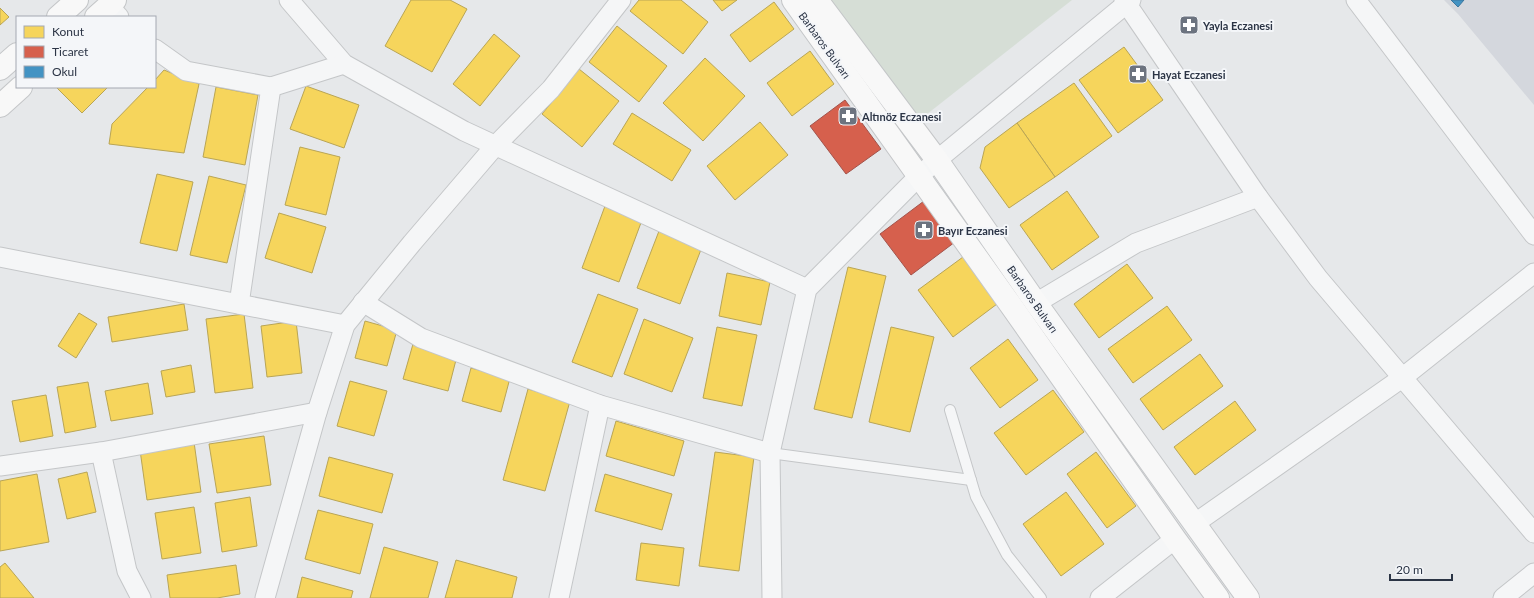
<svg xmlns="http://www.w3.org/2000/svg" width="1534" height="598" font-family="Lato,sans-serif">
  <rect width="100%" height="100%" fill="#e6e8ea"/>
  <path fill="#d4d7dd" d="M1444 0H1534V105L1458 14Z"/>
  <path fill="#d6ded6" d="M829 0H1072L917 122Z"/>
  <g fill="#f6d55c" stroke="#b9a555">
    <path d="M411 0H450L467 9 432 72 385 46Z"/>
    <path d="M639 0H681L708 22 683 54 630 11Z"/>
    <path d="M713 0H737L722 11Z"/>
    <path d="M774 2 794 29 750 62 730 35Z"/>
    <path d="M0 8 9 17 0 25Z"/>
    <path d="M617 26 667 66 639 102 589 62Z"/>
    <path d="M494 34 520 56 480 106 453 84Z"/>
    <path d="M1124 47 1163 100 1118 133 1079 80Z"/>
    <path d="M810 51 834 84 792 116 767 83Z"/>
    <path d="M705 58 745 96 703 141 663 103Z"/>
    <path d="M579 69 619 101 582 147 542 114Z"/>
    <path d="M164 70 199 84 184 153 109 144 112 124 148 87H155V80Z"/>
    <path d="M1074 83 1112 136 1055 177 1017 123Z"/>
    <path d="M306 86 359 105 344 148 290 129Z"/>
    <path d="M56 87H108L82 113Z"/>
    <path d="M216 87 258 95 245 165 203 157Z"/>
    <path d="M632 113 691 150 672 181 613 144Z"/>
    <path d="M760 122 788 155 735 200 707 166Z"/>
    <path d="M1017 123 1055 177 1009 208 980 168 985 147Z"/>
    <path d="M300 147 340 157 326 215 285 205Z"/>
    <path d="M157 174 193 182 177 251 140 243Z"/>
    <path d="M209 176 246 185 227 263 190 255Z"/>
    <path d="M1067 191 1099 237 1052 270 1020 225Z"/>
    <path d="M605 206 642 220 619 282 582 268Z"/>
    <path d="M279 213 326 227 312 273 265 258Z"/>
    <path d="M659 231 702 247 680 304 637 288Z"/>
    <path d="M963 257 997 304 953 337 918 290Z"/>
    <path d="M1127 264 1153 298 1099 338 1074 304Z"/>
    <path d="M848 267 886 276 852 418 814 409Z"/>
    <path d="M727 273 770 282 761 325 719 316Z"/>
    <path d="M598 294 638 309 612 377 572 362Z"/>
    <path d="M184 304 188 330 112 342 108 317Z"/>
    <path d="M1167 306 1192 340 1133 383 1108 349Z"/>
    <path d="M79 313 97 324 76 358 58 346Z"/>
    <path d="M244 314 253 388 215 393 206 319Z"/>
    <path d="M644 319 693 338 672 392 624 374Z"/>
    <path d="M296 321 302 373 267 377 261 326Z"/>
    <path d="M365 321 397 330 387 366 355 358Z"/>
    <path d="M717 327 757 335 742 406 703 398Z"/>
    <path d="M891 327 934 337 910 432 869 422Z"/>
    <path d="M1008 339 1038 380 1000 408 970 368Z"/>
    <path d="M413 344 457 356 448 391 403 379Z"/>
    <path d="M1200 354 1223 386 1163 430 1140 399Z"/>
    <path d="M191 365 195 392 166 397 161 371Z"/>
    <path d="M471 368 510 378 501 412 462 401Z"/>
    <path d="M350 381 387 391 374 436 337 426Z"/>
    <path d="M88 382 96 427 65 433 57 387Z"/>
    <path d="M148 383 153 414 111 421 105 391Z"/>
    <path d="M528 389 570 401 545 491 503 480Z"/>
    <path d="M1053 390 1084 432 1026 475 994 433Z"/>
    <path d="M46 395 53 436 20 442 12 401Z"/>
    <path d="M1235 401 1256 430 1195 475 1174 447Z"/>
    <path d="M616 421 684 441 674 476 606 456Z"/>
    <path d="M264 436 271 485 217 493 209 444Z"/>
    <path d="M194 442 201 492 147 500 140 450Z"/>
    <path d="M715 452 754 457 739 571 699 566Z"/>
    <path d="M1096 452 1136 506 1107 528 1067 474Z"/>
    <path d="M329 457 393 474 382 513 319 496Z"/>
    <path d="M87 472 96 512 67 519 58 479Z"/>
    <path d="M37 474 49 542 0 551V481Z"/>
    <path d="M605 474 672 494 662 530 595 511Z"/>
    <path d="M1066 492 1104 544 1061 576 1023 524Z"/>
    <path d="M250 497 257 546 222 552 215 503Z"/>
    <path d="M194 507 201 553 162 559 155 513Z"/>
    <path d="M318 510 373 524 360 574 305 559Z"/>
    <path d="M641 543 684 548 679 586 636 580Z"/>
    <path d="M384 547 438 562 428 598H370Z"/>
    <path d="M456 560 517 577 512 598H445Z"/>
    <path d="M5 563 34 598H0V567Z"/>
    <path d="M236 565 240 594 217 598H170L167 575Z"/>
    <path d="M302 577 353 591 351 598H297Z"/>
  </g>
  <g fill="#d6604d" stroke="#a3534b">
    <path d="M845 100 881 149 846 174 810 126Z"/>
    <path d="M924 201 955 242 911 275 880 234Z"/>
  </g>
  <path fill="#4393c3" stroke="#3c769d" d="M1451 0H1464L1458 7Z"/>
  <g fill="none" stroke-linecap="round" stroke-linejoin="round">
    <defs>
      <g id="lane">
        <path d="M950 410 976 497 1007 555 1041 598"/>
        <path d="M770 453 971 480"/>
      </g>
      <g id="street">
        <path d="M289 0 344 64 464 131 807 289"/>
        <path d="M1124 0 1258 197 1318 278 1534 533"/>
        <path d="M1356 0 1534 235"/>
        <path d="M109 6 119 17"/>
        <path d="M155 49 186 71 271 87 344 64"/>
        <path d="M0 257 345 325"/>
        <path d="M363 302 421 338 600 405 770 453"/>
        <path d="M1036 303 1136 243 1258 197"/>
        <path d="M239 304 271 87"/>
        <path d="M101 452 127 571 141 598"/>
        <path d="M0 466 101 452 317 412"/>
        <path d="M1194 524 1402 378 1534 273"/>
        <path d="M265 598 317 412 345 325 412 243 495 146 551 89 621 0"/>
        <path d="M559 598 600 405"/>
        <path d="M772 598 770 453 807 289 918 177 937 160 1131 0"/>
        <path d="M1100 598 1175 539"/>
        <path d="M1503 598 1534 573"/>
      </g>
      <g id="secondary">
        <path d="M793 0 1010 304 1175 539 1218 598"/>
        <path d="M817 0 937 160 1036 303 1248 598"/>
        <path d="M58 17 77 0"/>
        <path d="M96 17 115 0"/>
        <path d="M0 69 17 54"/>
        <path d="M0 106 21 87"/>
      </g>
    </defs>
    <use href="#lane" stroke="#c4c6c8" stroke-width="12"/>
    <use href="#street" stroke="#c4c6c8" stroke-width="21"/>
    <use href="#secondary" stroke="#c4c6c8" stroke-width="24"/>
    <use href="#lane" stroke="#f5f6f7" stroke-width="10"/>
    <use href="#street" stroke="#f5f6f7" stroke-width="19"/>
    <use href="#secondary" stroke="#f8f8f8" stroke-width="22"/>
  </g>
  <defs>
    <symbol id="pharmacy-square" viewBox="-11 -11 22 22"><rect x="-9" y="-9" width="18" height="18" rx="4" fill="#6c737f" stroke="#f4f6f9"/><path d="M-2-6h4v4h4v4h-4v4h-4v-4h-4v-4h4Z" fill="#fff"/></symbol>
  </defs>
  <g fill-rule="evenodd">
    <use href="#pharmacy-square" x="1178" y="14" width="22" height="22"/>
    <use href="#pharmacy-square" x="1127" y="63" width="22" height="22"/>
    <use href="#pharmacy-square" x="837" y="105" width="22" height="22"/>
    <use href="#pharmacy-square" x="913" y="219" width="22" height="22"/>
  </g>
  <g text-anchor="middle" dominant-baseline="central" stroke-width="4" stroke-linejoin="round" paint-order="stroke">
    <g font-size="11" font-weight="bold" fill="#2b3445" stroke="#f4f6f9" text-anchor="start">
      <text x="1203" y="25">Yayla Eczanesi</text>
      <text x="1152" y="74">Hayat Eczanesi</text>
      <text x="862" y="116">Altınöz Eczanesi</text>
      <text x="938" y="230">Bayır Eczanesi</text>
    </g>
    <g font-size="11" fill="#2b3445" stroke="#f4f6f9">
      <text transform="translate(825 45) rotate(54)">Barbaros Bulvarı</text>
      <text transform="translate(1033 299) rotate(55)">Barbaros Bulvarı</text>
    </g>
  </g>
  <rect x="16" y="16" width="140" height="72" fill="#f4f6f9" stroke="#a4a8b1"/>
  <rect x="24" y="26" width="20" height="12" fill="#f6d55c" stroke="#a4a8b1"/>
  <text x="52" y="36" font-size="12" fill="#2b3445">Konut</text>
  <rect x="24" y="46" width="20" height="12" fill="#d6604d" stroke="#a4a8b1"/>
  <text x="52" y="56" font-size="12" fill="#2b3445">Ticaret</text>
  <rect x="24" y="66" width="20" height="12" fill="#4393c3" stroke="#a4a8b1"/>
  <text x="52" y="76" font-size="12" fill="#2b3445">Okul</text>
  <path d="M1390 574v6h62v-6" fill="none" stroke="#2b3445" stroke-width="2"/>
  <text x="1396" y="574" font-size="12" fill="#2b3445" stroke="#f4f6f9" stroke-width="3" paint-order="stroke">20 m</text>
</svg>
